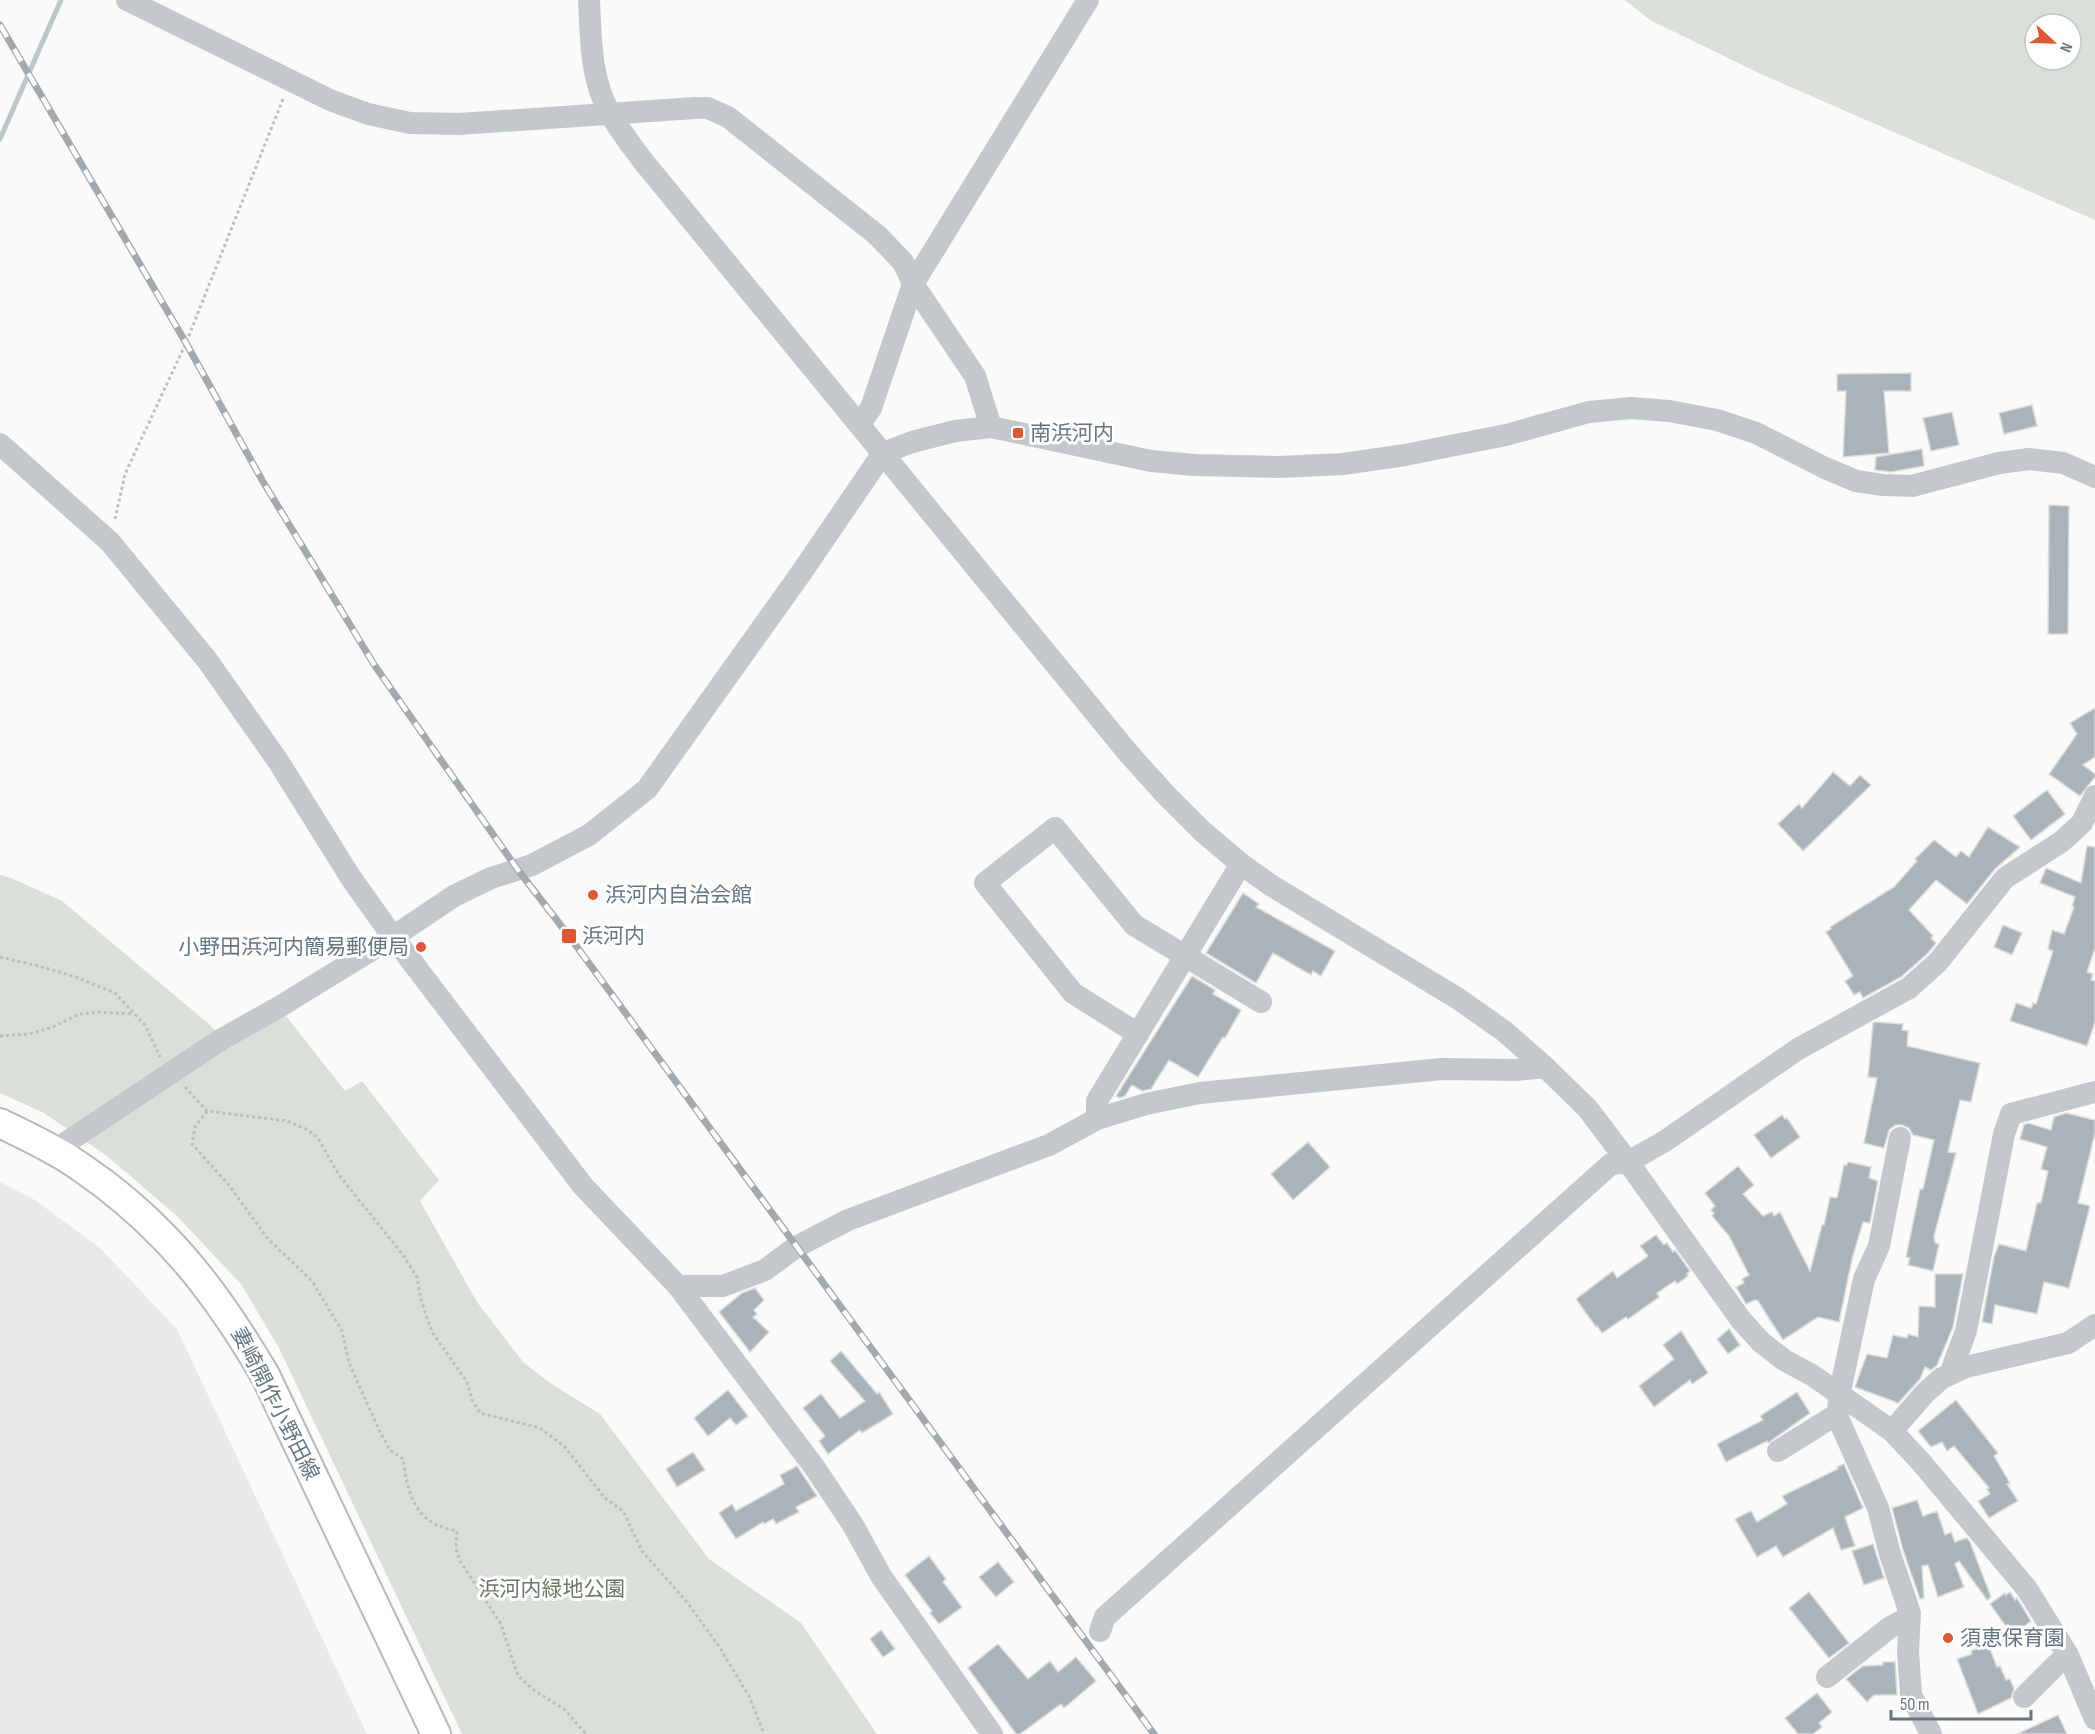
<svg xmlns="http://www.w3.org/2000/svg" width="2095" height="1734" font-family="'Sofia Sans Condensed','Noto Sans JP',sans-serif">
  <rect width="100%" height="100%" fill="#fafaf8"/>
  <path fill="#e8e9e9" d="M0 1182 35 1200 101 1249 177 1329 367 1734H0Z"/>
  <g fill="#dadfd7" fill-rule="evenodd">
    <path d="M1625 0H2095V220L1761 74 1650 20ZM2035 24H2071V60H2035Z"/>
    <path d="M0 875 11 878 62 901 209 1024 222 1038 279 1007 345 1091 362 1081 439 1180 420 1201 477 1302 523 1362 550 1383 600 1414 709 1559 801 1623 877 1734H462L279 1348 241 1284 177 1216 107 1156 44 1113 0 1093Z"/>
  </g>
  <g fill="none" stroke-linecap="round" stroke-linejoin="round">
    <path stroke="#bbc7cb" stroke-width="5" d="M0 139 61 0"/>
  </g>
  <g fill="#aab3b9" stroke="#dcdcda" stroke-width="1.5">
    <path d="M1911 373V391H1884L1889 453 1843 457 1846 391H1837V374Z"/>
    <path d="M2032 405 2037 426 2004 434 1999 413Z"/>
    <path d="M1952 412 1959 445 1931 451 1923 418Z"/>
    <path d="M1922 449 1924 466 1891 472 1875 470 1876 457Z"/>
    <path d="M2049 505 2069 506 2068 634H2048Z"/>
    <path d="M2095 708V757L2083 765 2095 774V777L2080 796 2049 774 2077 734 2070 723Z"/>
    <path d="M1833 772 1850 786 1860 775 1871 785 1803 851 1778 824 1799 804 1802 808Z"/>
    <path d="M2047 790 2065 814 2031 840 2013 816Z"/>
    <path d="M1988 827 2020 847 1995 869 1967 904 1936 880 1909 910 1933 936 1931 938 1936 943 1928 953 1901 977 1863 998 1860 992 1854 995 1845 981 1853 976 1826 932 1831 929 1830 927 1894 887 1917 861 1915 859 1934 840 1956 857 1961 851 1969 857Z"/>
    <path d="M2087 846 2095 847V948L2087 972 2093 974 2091 980 2095 981V1022L2087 1046 2010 1021 2016 1003 2031 1008 2033 1003 2036 1004 2053 951 2048 949 2052 930 2064 934 2074 907 2072 906 2075 897 2040 883 2046 868 2081 883Z"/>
    <path d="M1243 893 1259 904 1256 907 1335 951 1321 976 1313 971 1311 975 1273 953 1256 983 1206 953Z"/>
    <path d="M2003 925 2022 933 2012 955 1994 947Z"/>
    <path d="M1192 976 1215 990 1213 994 1241 1010 1225 1038 1223 1037 1198 1077 1169 1060 1151 1089 1142 1091 1132 1085 1125 1096 1120 1098 1116 1096Z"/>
    <path d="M1875 1022 1903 1024 1902 1030 1908 1031 1907 1046 1980 1063 1971 1102 1960 1100 1948 1152 1956 1153 1934 1236 1935 1243 1939 1244 1933 1271 1908 1265 1910 1258 1906 1257 1920 1189H1923L1934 1140 1913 1135 1909 1128 1902 1125H1895L1889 1130 1884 1148 1864 1143 1877 1078 1868 1077 1873 1023Z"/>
    <path d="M2066 1113 2095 1120V1133L2078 1203 2090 1206 2069 1288 2044 1282 2037 1314 1995 1305 1992 1324 1982 1322 1994 1257 1999 1244 2026 1251 2037 1203H2041L2048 1171 2041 1169 2047 1147 2020 1139 2024 1125 2028 1123 2051 1130 2054 1117Z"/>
    <path d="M1782 1115 1785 1119 1787 1118 1800 1137 1771 1158 1754 1135Z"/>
    <path d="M1308 1142 1330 1167 1293 1200 1271 1174Z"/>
    <path d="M1848 1162 1871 1167 1869 1178 1878 1181 1870 1223 1863 1222 1852 1259 1839 1322 1818 1317 1783 1340 1758 1301 1755 1300 1746 1304 1736 1287 1744 1283 1742 1279 1749 1275 1729 1236 1712 1216 1714 1213 1711 1210 1715 1206 1705 1193 1738 1166 1754 1185 1743 1194 1763 1216 1772 1212 1774 1216 1780 1212 1810 1271 1822 1225H1824L1830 1197 1837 1198 1844 1165H1847Z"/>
    <path d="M1656 1235 1664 1245 1667 1243 1673 1252 1675 1250 1690 1271 1687 1274 1688 1276 1677 1284 1675 1281 1657 1293 1659 1297 1628 1319 1626 1317 1602 1333 1597 1326 1596 1327 1576 1299 1613 1271 1617 1278 1648 1256 1640 1246Z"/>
    <path d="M1935 1274H1963L1953 1327 1937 1365 1931 1370 1925 1367 1920 1379 1898 1403 1855 1387 1867 1354 1887 1358 1893 1335 1907 1338 1908 1334 1918 1337 1919 1306 1935 1307Z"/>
    <path d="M755 1288 764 1300 754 1310 757 1314 753 1317 769 1332 750 1352 719 1312 742 1293Z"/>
    <path d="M1729 1329 1740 1345 1728 1354 1717 1339Z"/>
    <path d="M1681 1331 1708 1373 1692 1384 1690 1380 1654 1407 1639 1386 1674 1359 1663 1345Z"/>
    <path d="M841 1351 877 1394 879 1392 893 1414 862 1433 860 1430 828 1454 819 1441 825 1436 803 1408 821 1394 840 1418 865 1401 830 1361Z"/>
    <path d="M728 1390 748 1416 736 1425 730 1418 708 1436 694 1418Z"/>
    <path d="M1797 1392 1810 1413 1768 1443 1767 1441 1726 1462 1717 1444 1763 1420 1760 1416Z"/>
    <path d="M1956 1400 1998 1453 1994 1456 2010 1483 2007 1484 2018 1501 1989 1518 1978 1501 1990 1494 1987 1489 1989 1488 1954 1446 1947 1451 1942 1442 1931 1447 1918 1431Z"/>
    <path d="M693 1452 705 1470 677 1487 666 1469Z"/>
    <path d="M1844 1464 1863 1508 1845 1517 1855 1546 1841 1550 1833 1528 1783 1557 1776 1546 1757 1557 1735 1519 1751 1511 1757 1522 1787 1504 1782 1496 1838 1469 1837 1467Z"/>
    <path d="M797 1466 817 1496 796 1507 799 1512 776 1524 773 1519 764 1524 763 1522 736 1539 719 1513 732 1504 736 1511 784 1484 780 1475Z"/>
    <path d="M1917 1500 1923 1516 1937 1511 1945 1535 1951 1532 1955 1542 1967 1538 1970 1542 1991 1597 1987 1600 1959 1561 1955 1564 1964 1587 1938 1597 1928 1565 1922 1566 1924 1598 1920 1599 1903 1550 1892 1508Z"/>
    <path d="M1873 1544 1884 1578 1864 1585 1852 1551Z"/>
    <path d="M929 1556 946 1579 943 1582 962 1607 939 1624 930 1613 932 1611 905 1575Z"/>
    <path d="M998 1562 1014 1582 996 1597 979 1577Z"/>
    <path d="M1809 1592 1849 1643 1829 1658 1789 1608Z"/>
    <path d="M2010 1592 2015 1600 2017 1598 2031 1621 2012 1635 1990 1604 2005 1593 2006 1595Z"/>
    <path d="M881 1630 895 1649 883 1657 870 1639Z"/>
    <path d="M998 1644 1028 1679 1050 1661 1058 1672 1076 1657 1096 1681 1064 1708 1061 1704 1020 1734H1016L968 1668Z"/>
    <path d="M1988 1644 1997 1667 2000 1666 2006 1680 2010 1679 2014 1689 2011 1698 1978 1714 1957 1659 1972 1654 1971 1651Z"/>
    <path d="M1883 1662H1895L1897 1695H1874L1867 1702 1846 1679 1863 1666 1883 1665Z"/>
    <path d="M1817 1693 1832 1712 1819 1723 1822 1727 1813 1734H1798L1785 1718Z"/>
    <path d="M2058 1715 2067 1734H2017Z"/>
  </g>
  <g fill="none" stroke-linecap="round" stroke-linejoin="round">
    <defs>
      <path id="major" d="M0 1123C18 1132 36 1140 53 1150 71 1159 87 1172 103 1183 175 1238 219 1297 265 1375L436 1734"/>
    </defs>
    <use href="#major" stroke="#b5babe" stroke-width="32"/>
    <g stroke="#bbbfc2" stroke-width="3" stroke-dasharray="3 3" stroke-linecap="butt">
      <path d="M115 519 125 474 186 343 283 99"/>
      <path d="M0 957 39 966 76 977 115 993 145 1025 160 1057"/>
      <path d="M0 1036 29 1034 53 1027 79 1014 99 1012 133 1014"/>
      <path d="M185 1087 207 1111 287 1121 306 1129 318 1138 339 1175 403 1255 417 1277 421 1300 432 1332 467 1382 472 1400 480 1413 540 1428 564 1446 605 1498 623 1511 642 1551 686 1601 718 1645 749 1696 764 1734"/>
      <path d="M207 1111 195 1127 192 1144 228 1184 268 1239 312 1281 342 1331 349 1363 380 1432 390 1450 403 1459C406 1482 411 1510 433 1523 440 1527 449 1529 457 1531L456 1549 460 1561 501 1624 518 1676 535 1691 564 1709 586 1734"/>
    </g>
    <g stroke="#c3c8cc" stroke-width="22">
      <path d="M127 0 330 100 368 114 410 123 459 124 695 108H708L728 117 877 235 903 262 913 284 975 376 991 427"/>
      <path d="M589 0C591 39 590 80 611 115 620 131 632 146 643 161L1129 754 1167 796 1202 831 1241 864 1272 886 1457 998 1504 1031 1545 1067 1588 1109 1628 1162 1741 1320 1761 1342 1784 1360 1812 1375 1892 1431 1921 1462 2027 1589 2068 1655 2095 1719"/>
      <path d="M860 424 871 408 913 284 1088 0"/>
      <path d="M0 444 110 542 207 660 278 761 351 878 393 937 583 1186 678 1286 815 1468 853 1525 881 1576 992 1734"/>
      <path d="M1138 1034 1073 993 985 883 1055 828 1134 925 1261 1002"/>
      <path d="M1097 1119V1101L1241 864"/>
      <path d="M1900 1138 1879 1246 1864 1279 1839 1396 1838 1418 1878 1508 1890 1554 1910 1613 1908 1651 1911 1695 1931 1734"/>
      <path d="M55 1150 222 1039 279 1007 393 937 454 896 491 878 532 865 589 835 647 789 799 576 883 453 912 442 955 431 991 427 1151 461 1194 465 1278 467 1343 464 1405 455 1506 435 1589 412 1631 408 1669 411 1717 420 1756 433 1825 468 1856 481 1883 485 1912 486 1999 463 2029 459 2063 463 2095 477"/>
      <path d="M678 1286H723L765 1270 796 1247 848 1220 1049 1145 1097 1119 1146 1104 1200 1093 1442 1069 1516 1070 1545 1067"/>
      <path d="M1950 1374 1966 1331 2004 1134 2011 1114 2095 1092"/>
      <path d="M1892 1431 1925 1393 1942 1378 1966 1367 2068 1343 2095 1325"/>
      <path d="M1778 1451 1834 1416 1838 1418"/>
      <path d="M1100 1631 1105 1617 1611 1164 1628 1162 1665 1141 1798 1049 1909 988 1938 962 2005 878 2061 842 2082 823 2095 796"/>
      <path d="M1827 1677 1889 1628 1909 1617"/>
      <path d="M2024 1697 2056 1665 2068 1655"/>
    </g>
    <use href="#major" stroke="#fff" stroke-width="28"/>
    <defs>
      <path id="rail" d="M0 25 186 343 262 480 375 666 518 870 569 936 1154 1734"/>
    </defs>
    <use href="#rail" stroke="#a2aab0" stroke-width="7"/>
    <use href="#rail" stroke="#fff" stroke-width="4.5" stroke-dasharray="14" stroke-linecap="butt"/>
  </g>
  <g fill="#e4572e" stroke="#fff" stroke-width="2">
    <rect x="1012" y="427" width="12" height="12" rx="3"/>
    <circle cx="593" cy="895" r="6"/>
    <rect x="561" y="928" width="16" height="16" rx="3"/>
    <circle cx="421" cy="947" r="6"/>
    <circle cx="1948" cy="1638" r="6"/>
  </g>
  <g text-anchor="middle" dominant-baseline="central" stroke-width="6" stroke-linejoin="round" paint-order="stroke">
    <g font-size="21" fill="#657683" stroke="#fff" text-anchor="start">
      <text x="1030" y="433">南浜河内</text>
      <text x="605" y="895">浜河内自治会館</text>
      <text x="582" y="936">浜河内</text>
      <text x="409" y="947" text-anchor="end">小野田浜河内簡易郵便局</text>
      <text x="1960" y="1638">須恵保育園</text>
    </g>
    <g font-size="21" fill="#657683" stroke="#fff">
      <text transform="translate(275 1404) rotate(63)">妻崎開作小野田線</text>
    </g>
    <g font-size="21" fill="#687a64" stroke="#fff">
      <text x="552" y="1589">浜河内緑地公園</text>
    </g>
  </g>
  <g transform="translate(2053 42) rotate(112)"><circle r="28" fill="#ffffff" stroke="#c1c8cd" stroke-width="1.5"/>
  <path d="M0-4.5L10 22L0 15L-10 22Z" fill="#e4572e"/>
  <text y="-9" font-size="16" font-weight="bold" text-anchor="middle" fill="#657683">N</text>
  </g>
  <path d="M1891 1710v9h140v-9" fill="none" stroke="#657683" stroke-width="3"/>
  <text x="1900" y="1710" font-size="18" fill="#657683" stroke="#ffffff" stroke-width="4.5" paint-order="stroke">50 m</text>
</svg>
